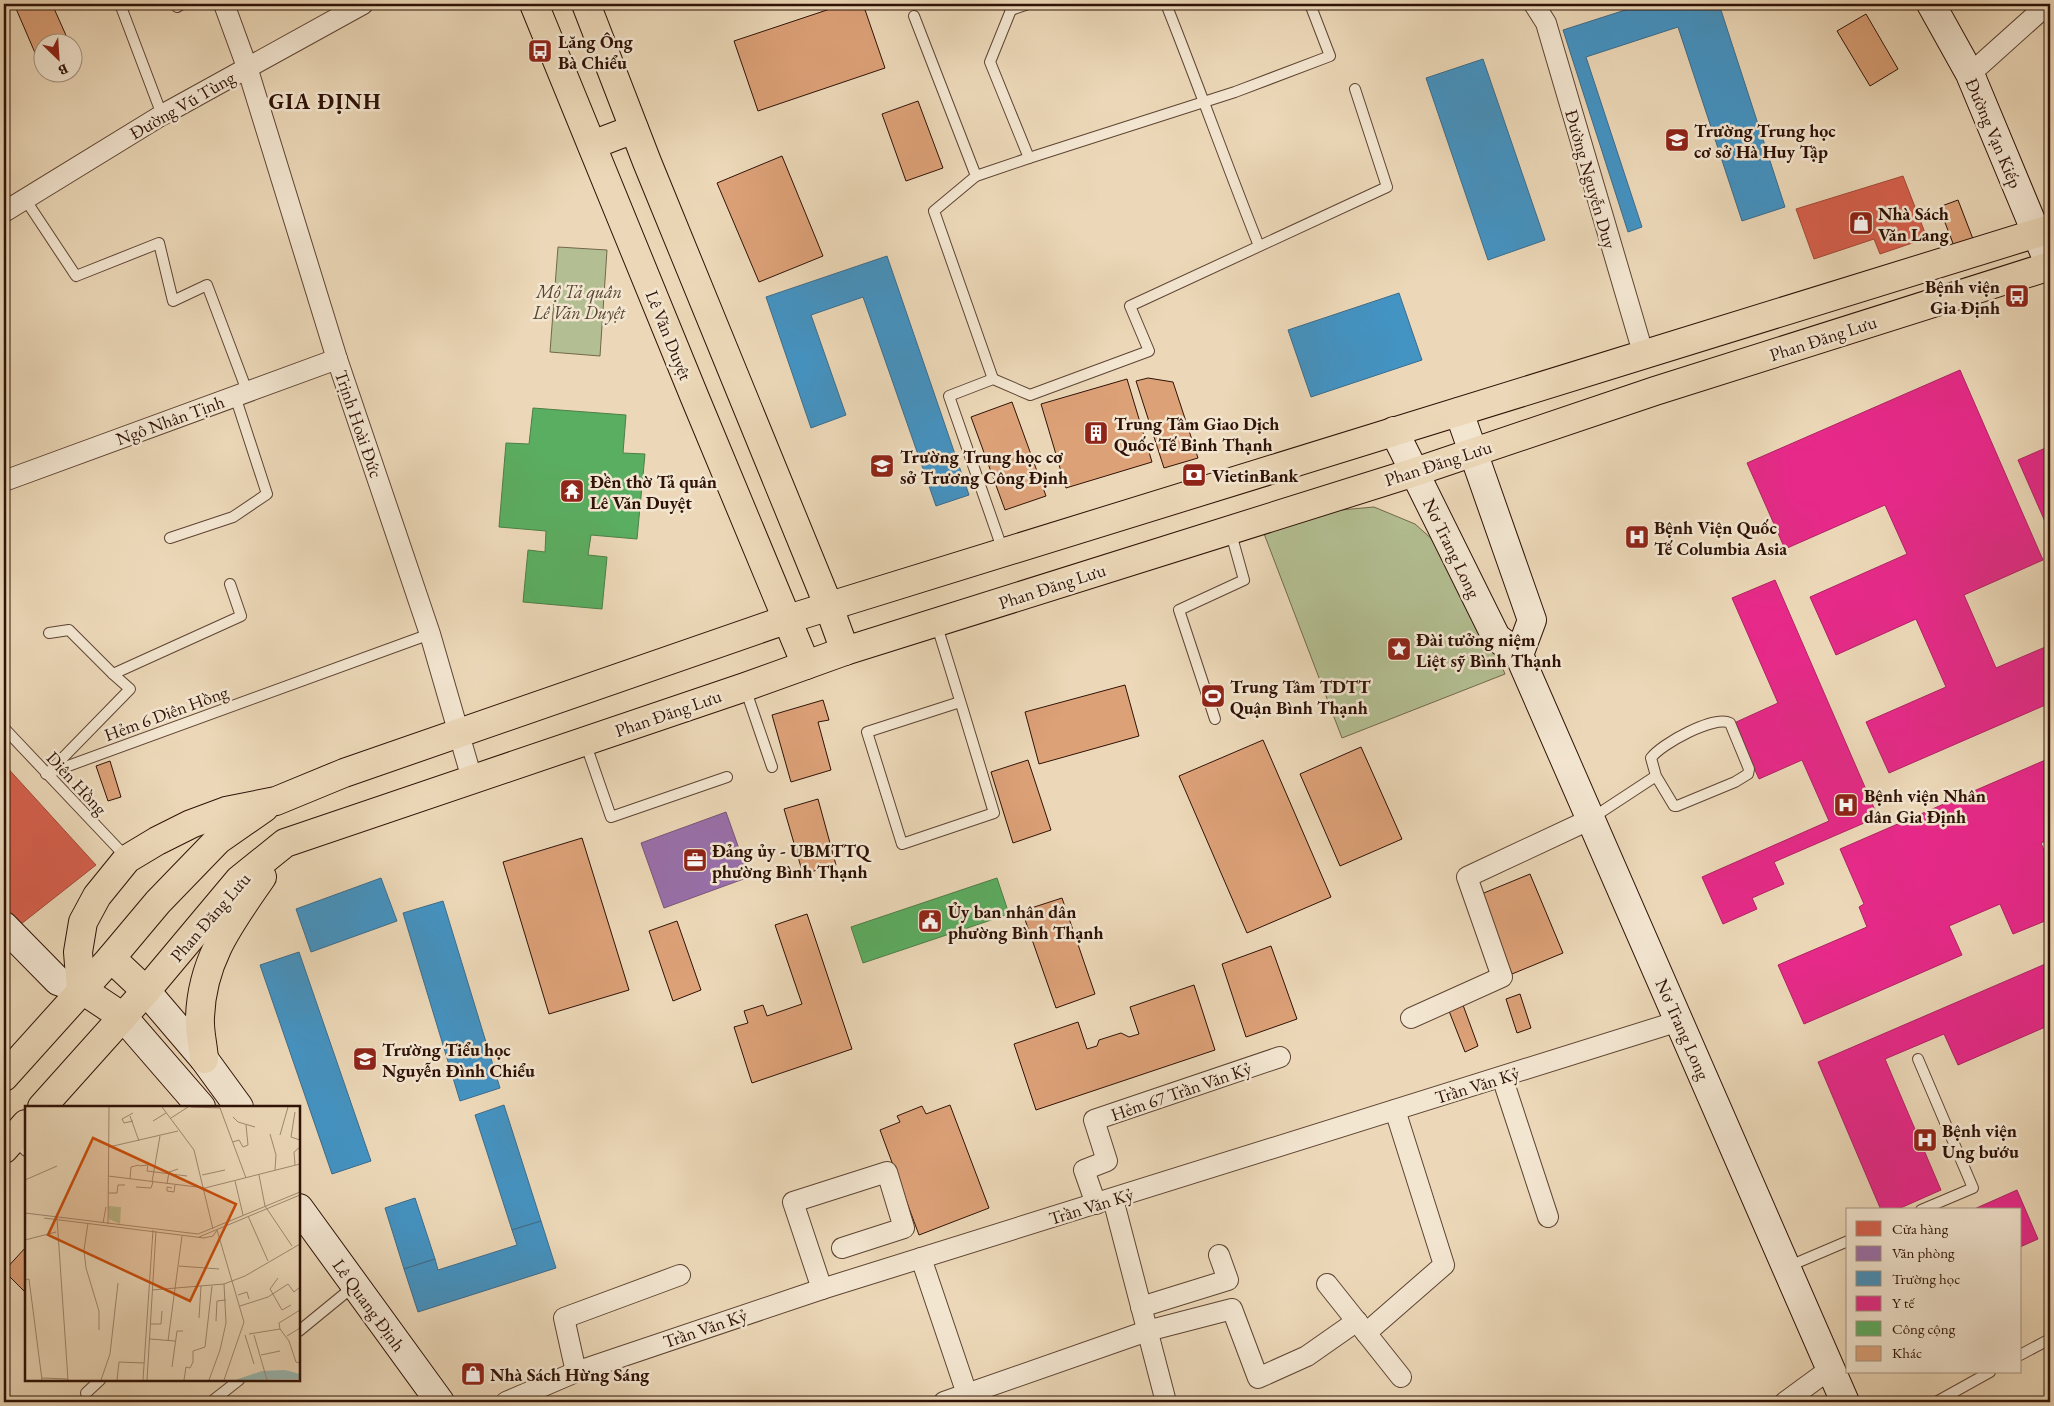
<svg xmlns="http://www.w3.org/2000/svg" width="2054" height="1406" font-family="'EB Garamond',serif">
  <rect width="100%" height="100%" fill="#ecd8b8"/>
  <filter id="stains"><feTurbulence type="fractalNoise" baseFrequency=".004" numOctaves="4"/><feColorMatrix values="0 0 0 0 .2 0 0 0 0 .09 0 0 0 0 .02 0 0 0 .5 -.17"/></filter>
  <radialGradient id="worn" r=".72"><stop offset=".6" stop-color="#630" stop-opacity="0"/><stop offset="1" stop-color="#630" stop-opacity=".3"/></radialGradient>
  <g fill="#b3bf92" stroke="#71684c">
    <path d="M558 247 607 250 600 356 550 352Z"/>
    <path d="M1374 507 1415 524 1452 557 1463 571 1505 674 1342 738 1263 531 1329 511Z"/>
  </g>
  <g fill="#d6604d" stroke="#a44938">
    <path d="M1903 176 1927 238 1880 254 1874 239 1814 259 1796 209Z"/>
    <path d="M4 764 96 865 16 928 4 915Z"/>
  </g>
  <path fill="#9970ab" stroke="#79547a" d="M726 812 749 877 664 908 641 843Z"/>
  <g fill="#4393c3" stroke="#3d6c8b">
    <path d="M1644 4H1719L1785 207 1742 221 1678 27 1586 57 1642 227 1628 232 1563 30Z"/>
    <path d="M1483 59 1545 240 1488 260 1426 78Z"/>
    <path d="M887 256 969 495 936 506 863 297 811 315 846 415 811 428 766 297Z"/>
    <path d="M1399 293 1422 360 1311 397 1288 330Z"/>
    <path d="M381 878 397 921 311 952 296 909Z"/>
    <path d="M443 901 500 1088 460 1101 403 913Z"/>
    <path d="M299 952 371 1161 332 1174 260 965Z"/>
    <path d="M504 1105 541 1221 512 1230 475 1115Z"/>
    <path d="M415 1198 435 1259 404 1269 385 1208Z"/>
    <path d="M541 1221 556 1268 418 1312 404 1269 435 1259 438 1270 517 1245 512 1230Z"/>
  </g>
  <g fill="#e7298a" stroke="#b02263">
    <path d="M1960 370 2043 560 1964 595 1996 668 2050 645V703L1889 773 1866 722 1946 687 1916 619 1836 655 1810 597 1907 554 1885 505 1785 549 1747 463Z"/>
    <path d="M2050 446V533L2018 460Z"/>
    <path d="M1775 580 1878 817 1774 862 1784 884 1752 898 1757 909 1723 924 1702 877 1829 821 1802 760 1759 779 1734 723 1778 703 1732 598Z"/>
    <path d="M2050 758V839L2041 843 2050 864V919L2013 934 2000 904 1949 926 1962 955 1804 1024 1778 965 1867 927 1859 907 1864 904 1840 849Z"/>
    <path d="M2050 962V1025L1958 1065 1944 1034 1885 1059 1941 1190 1896 1210H1881L1818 1062Z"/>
    <path d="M2017 1190 2038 1239 2020 1247V1210H1972Z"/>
  </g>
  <g fill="#5aae61" stroke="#4d7f46">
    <path d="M533 408 626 415 623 453 645 454 637 539 591 535 588 555 607 557 602 609 523 602 528 550 545 552 546 531 499 527 506 443 529 444Z"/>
    <path d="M997 878 1009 914 863 963 851 927Z"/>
  </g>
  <g fill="#dda178" stroke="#2f1207">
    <path d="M14 4H52L69 42H42V69Z"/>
    <path d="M845 4H863L885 68 758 111 734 41Z"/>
    <path d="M1866 14 1898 69 1870 86 1837 31Z"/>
    <path d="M918 101 943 168 906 181 882 114Z"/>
    <path d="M782 156 823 256 759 282 717 183Z"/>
    <path d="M1958 200 1973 239 1954 246 1939 207Z"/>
    <path d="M1148 378 1173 382 1198 458 1164 468 1136 381Z"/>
    <path d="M1127 379 1152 462 1066 488 1041 404Z"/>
    <path d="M1012 402 1046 496 1005 510 971 417Z"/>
    <path d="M1125 685 1139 736 1039 764 1025 712Z"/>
    <path d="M823 700 829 720 818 722 831 770 791 782 772 715Z"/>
    <path d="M1263 740 1331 897 1247 933 1179 776Z"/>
    <path d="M1361 747 1402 839 1340 866 1300 774Z"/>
    <path d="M1028 760 1051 830 1013 843 991 772Z"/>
    <path d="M110 761 121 797 108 801 96 766Z"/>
    <path d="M818 799 836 865 803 874 784 809Z"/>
    <path d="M582 838 629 990 549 1014 503 862Z"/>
    <path d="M1530 874 1563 953 1512 974 1479 895Z"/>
    <path d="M1062 898 1095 994 1056 1008 1022 911Z"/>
    <path d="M807 914 852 1049 752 1083 734 1027 748 1023 744 1011 763 1005 767 1016 802 1004 775 925Z"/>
    <path d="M677 921 701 990 673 1001 649 931Z"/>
    <path d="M1271 946 1297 1019 1246 1037 1222 964Z"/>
    <path d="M1194 985 1215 1050 1036 1110 1014 1044 1078 1022 1087 1049 1097 1046 1099 1040 1121 1033 1129 1037 1139 1034 1130 1007Z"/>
    <path d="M1520 994 1531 1028 1517 1033 1506 999Z"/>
    <path d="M1463 1005 1478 1046 1465 1052 1449 1011Z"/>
    <path d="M950 1105 989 1208 919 1235 880 1130 900 1122 897 1116 922 1106 926 1114Z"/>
    <path d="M26 1247V1293L4 1271Z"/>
  </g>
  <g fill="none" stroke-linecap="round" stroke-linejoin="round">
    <defs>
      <g id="lane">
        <path d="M120 4 162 115"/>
        <path d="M1166 4C1198 84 1227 166 1259 246"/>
        <path d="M177 7 182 4"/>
        <path d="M1011 10 1028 4"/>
        <path d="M914 16 976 176"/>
        <path d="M1029 158 1235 92 1330 56 1310 4"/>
        <path d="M25 199 76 276 159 243 173 301 207 285 247 391"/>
        <path d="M993 379 934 211 976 176 1029 158 990 62 1011 10 1007 4"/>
        <path d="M170 538 233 517 267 494 235 396"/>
        <path d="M1003 551 949 396 993 379 1030 395 1149 351 1130 306 1387 187 1355 89"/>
        <path d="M936 623C956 686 975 750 994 813L902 844 867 732 960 702"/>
        <path d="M49 633 69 630 113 674"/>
        <path d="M745 688 772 767"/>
        <path d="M1215 719 1179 610 1244 580 1230 530"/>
        <path d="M4 728 127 858"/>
        <path d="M585 742 611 817 727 777"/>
        <path d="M49 772 130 689 113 674 241 616 230 584"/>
        <path d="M46 774 430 634"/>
        <path d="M1592 818 1656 776 1651 758C1661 744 1714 715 1730 723L1749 769 1748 774 1735 782 1677 806H1674L1656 776"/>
        <path d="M1918 1059 1973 1188 1921 1210"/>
        <path d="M14 1139 26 1151"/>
        <path d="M1787 1267 1848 1241"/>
        <path d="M299 1331 354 1286"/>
        <path d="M2020 1355 2050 1339"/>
        <path d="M86 1393 100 1380"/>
        <path d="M211 1402 239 1380"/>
        <path d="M1936 1402 1990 1372"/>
      </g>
      <g id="street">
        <path d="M224 4 247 67 337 359 430 634 472 779"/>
        <path d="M1534 4 1546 23 1644 356"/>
        <path d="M1970 74 2048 4"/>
        <path d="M4 212 162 115 363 4"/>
        <path d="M4 481 337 359"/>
        <path d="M1411 1018 1502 977 1467 877 1591 819"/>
        <path d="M1502 1077 1548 1217"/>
        <path d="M1113 1199 1166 1402"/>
        <path d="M1096 1204 1084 1170 1107 1161 1094 1120 1280 1057"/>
        <path d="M921 1258 967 1394 968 1402"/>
        <path d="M1327 1284 1401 1377"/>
        <path d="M822 1289 793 1202 887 1172 904 1228 842 1248"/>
        <path d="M1141 1307 1228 1280 1219 1255"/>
        <path d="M1366 1333 1444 1265 1395 1110"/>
        <path d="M576 1372 564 1318 680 1275"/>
        <path d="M506 1402 576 1372 822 1289 1679 1021"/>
        <path d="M944 1402 1147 1331 1232 1309 1258 1378 1307 1356 1357 1321"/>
        <path d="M1785 1402 1830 1369"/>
      </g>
      <g id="secondary">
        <path d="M1931 4 1970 74 2050 266"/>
        <path d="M1459 412 1532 620 1519 655"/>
        <path d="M1394 431 1496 637 1519 655 1845 1402"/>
        <path d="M4 926 58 981 81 989"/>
        <path d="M146 991 204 1059 239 1107"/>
        <path d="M123 1017 201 1107"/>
        <path d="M299 1208 440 1402"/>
      </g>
      <g id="primary">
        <path d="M534 4 695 398 806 665"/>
        <path d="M586 4 647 162 829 607 845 651"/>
        <path d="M592 145 634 129"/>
        <path d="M111 958 146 991"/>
        <path d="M81 989 78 952 83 922 97 896 127 859 157 841 191 824 226 811 276 801 344 773 788 619 2050 229"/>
        <path d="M81 989 123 1017"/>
        <path d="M204 1059C203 1045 199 1030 200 1017 202 959 231 922 262 877"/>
        <path d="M4 1077 111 958 158 902 218 840 264 808"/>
        <path d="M42 1107 146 991 239 880 285 843 745 687 845 651 1415 472 1655 391 2050 266"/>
        <path d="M4 1149 26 1124"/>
      </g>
    </defs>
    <use href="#lane" stroke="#5e4433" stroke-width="12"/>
    <use href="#street" stroke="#5e4433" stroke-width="22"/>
    <use href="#secondary" stroke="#2f1207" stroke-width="30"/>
    <use href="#primary" stroke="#2f1207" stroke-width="30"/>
    <use href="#lane" stroke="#f3e6d1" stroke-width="10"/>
    <use href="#street" stroke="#f3e6d1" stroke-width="20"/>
    <use href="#secondary" stroke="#f3e6d1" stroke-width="28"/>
    <use href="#primary" stroke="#ecd8b8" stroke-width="28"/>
  </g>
  <defs>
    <symbol id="bus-square" viewBox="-11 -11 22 22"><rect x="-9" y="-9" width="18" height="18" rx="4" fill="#8f2418" stroke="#f3e6d1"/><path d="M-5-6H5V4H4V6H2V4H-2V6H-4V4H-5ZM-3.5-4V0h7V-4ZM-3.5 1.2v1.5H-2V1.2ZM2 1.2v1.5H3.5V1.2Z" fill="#fff"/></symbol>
    <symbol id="school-square" viewBox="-11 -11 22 22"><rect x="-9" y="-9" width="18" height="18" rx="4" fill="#8f2418" stroke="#f3e6d1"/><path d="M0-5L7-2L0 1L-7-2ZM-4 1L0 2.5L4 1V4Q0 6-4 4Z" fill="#fff"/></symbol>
    <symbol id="shop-square" viewBox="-11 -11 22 22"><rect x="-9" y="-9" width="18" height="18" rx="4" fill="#8f2418" stroke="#f3e6d1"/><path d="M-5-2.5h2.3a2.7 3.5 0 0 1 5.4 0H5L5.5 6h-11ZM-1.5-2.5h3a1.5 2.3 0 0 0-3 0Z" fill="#fff"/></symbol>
    <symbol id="building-square" viewBox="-11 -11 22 22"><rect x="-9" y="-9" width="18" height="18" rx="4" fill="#8f2418" stroke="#f3e6d1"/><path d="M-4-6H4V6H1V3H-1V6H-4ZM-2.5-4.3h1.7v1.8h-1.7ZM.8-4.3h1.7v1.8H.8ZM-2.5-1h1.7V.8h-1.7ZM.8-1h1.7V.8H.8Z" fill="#fff"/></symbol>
    <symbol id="bank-square" viewBox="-11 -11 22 22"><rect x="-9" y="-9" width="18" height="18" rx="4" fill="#8f2418" stroke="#f3e6d1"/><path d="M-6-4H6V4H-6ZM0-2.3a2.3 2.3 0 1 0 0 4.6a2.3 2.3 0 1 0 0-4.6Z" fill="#fff"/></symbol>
    <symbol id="temple-square" viewBox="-11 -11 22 22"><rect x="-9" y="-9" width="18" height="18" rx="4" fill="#8f2418" stroke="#f3e6d1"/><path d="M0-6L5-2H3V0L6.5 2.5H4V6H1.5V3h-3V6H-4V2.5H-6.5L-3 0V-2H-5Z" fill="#fff"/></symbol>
    <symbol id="hospital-square" viewBox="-11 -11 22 22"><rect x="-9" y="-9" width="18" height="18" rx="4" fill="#8f2418" stroke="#f3e6d1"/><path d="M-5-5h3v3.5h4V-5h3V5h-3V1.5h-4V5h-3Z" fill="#fff"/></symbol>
    <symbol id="sight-square" viewBox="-11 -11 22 22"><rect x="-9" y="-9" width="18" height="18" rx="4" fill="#8f2418" stroke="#f3e6d1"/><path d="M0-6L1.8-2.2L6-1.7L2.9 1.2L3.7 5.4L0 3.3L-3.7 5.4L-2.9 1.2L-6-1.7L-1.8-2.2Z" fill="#fff"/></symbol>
    <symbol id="stadium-square" viewBox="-11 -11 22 22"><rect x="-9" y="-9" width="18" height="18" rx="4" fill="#8f2418" stroke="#f3e6d1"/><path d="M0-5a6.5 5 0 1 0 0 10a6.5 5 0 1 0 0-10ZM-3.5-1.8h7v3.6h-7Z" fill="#fff"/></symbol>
    <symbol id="office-square" viewBox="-11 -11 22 22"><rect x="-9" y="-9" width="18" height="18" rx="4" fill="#8f2418" stroke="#f3e6d1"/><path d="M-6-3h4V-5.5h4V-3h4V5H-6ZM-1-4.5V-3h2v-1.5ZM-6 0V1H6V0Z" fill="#fff"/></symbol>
    <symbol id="civic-square" viewBox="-11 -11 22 22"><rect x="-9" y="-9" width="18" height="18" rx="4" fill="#8f2418" stroke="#f3e6d1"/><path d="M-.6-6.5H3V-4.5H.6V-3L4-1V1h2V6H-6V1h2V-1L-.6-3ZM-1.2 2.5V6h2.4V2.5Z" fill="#fff"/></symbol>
  </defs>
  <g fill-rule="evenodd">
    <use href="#bus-square" x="526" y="37" width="28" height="28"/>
    <use href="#school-square" x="1663" y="126" width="28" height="28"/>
    <use href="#shop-square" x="1847" y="209" width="28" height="28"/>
    <use href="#bus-square" x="2003" y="282" width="28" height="28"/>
    <use href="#building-square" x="1082" y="419" width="28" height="28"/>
    <use href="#school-square" x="868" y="452" width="28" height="28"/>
    <use href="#bank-square" x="1180" y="461" width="28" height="28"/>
    <use href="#temple-square" x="558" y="477" width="28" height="28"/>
    <use href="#hospital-square" x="1623" y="523" width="28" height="28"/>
    <use href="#sight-square" x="1385" y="635" width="28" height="28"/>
    <use href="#stadium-square" x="1199" y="682" width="28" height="28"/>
    <use href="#hospital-square" x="1832" y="791" width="28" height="28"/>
    <use href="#office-square" x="681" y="846" width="28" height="28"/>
    <use href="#civic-square" x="916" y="907" width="28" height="28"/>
    <use href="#school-square" x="351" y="1045" width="28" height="28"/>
    <use href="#hospital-square" x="1911" y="1126" width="28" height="28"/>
    <use href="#shop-square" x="459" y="1360" width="28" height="28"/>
  </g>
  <g text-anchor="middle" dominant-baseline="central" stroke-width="5" stroke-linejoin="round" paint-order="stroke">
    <g font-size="18" font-weight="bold" fill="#2f1207" stroke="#f3e6d1" text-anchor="start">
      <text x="558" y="41">Lăng Ông<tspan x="558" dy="21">Bà Chiểu</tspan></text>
      <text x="1694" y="130">Trường Trung học<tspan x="1694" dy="21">cơ sở Hà Huy Tập</tspan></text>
      <text x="1878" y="213">Nhà Sách<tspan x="1878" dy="21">Văn Lang</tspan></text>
      <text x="2000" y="286" text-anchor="end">Bệnh viện<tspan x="2000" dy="21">Gia Định</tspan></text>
      <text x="1114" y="423">Trung Tâm Giao Dịch<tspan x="1114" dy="21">Quốc Tế Binh Thạnh</tspan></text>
      <text x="900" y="456">Trường Trung học cơ<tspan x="900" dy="21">sở Trương Công Định</tspan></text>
      <text x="1212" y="475">VietinBank</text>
      <text x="590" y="481">Đền thờ Tả quân<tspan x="590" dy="21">Lê Văn Duyệt</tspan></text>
      <text x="1654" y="527">Bệnh Viện Quốc<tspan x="1654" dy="21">Tế Columbia Asia</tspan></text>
      <text x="1416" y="639">Đài tưởng niệm<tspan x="1416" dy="21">Liệt sỹ Bình Thạnh</tspan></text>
      <text x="1230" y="686">Trung Tâm TDTT<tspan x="1230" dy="21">Quận Bình Thạnh</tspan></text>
      <text x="1864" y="795">Bệnh viện Nhân<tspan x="1864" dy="21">dân Gia Định</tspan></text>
      <text x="712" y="850">Đảng ủy - UBMTTQ<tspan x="712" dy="21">phường Bình Thạnh</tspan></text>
      <text x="948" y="911">Ủy ban nhân dân<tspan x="948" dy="21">phường Bình Thạnh</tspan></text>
      <text x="382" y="1049">Trường Tiểu học<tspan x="382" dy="21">Nguyễn Đình Chiểu</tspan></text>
      <text x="1942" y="1130">Bệnh viện<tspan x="1942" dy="21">Ung bướu</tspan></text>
      <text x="490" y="1374">Nhà Sách Hừng Sáng</text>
    </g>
    <g font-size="18" fill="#2f1207" stroke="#f3e6d1">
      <text transform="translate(182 105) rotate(-30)">Đường Vũ Tùng</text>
      <text transform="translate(1994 133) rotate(67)">Đường Vạn Kiếp</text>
      <text transform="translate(1591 179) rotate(74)">Đường Nguyễn Duy</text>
      <text transform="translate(669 335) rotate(68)">Lê Văn Duyệt</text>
      <text transform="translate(1823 338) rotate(-18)">Phan Đăng Lưu</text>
      <text transform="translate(170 420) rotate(-20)">Ngô Nhân Tịnh</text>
      <text transform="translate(359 424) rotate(71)">Trịnh Hoài Đức</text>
      <text transform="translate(1438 463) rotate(-18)">Phan Đăng Lưu</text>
      <text transform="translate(1452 548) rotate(64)">Nơ Trang Long</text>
      <text transform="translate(1052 586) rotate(-18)">Phan Đăng Lưu</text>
      <text transform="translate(166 713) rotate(-20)">Hẻm 6 Diên Hồng</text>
      <text transform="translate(668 713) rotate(-19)">Phan Đăng Lưu</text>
      <text transform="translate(77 783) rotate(47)">Diên Hồng</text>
      <text transform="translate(210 917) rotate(-49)">Phan Đăng Lưu</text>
      <text transform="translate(1683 1029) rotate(66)">Nơ Trang Long</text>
      <text transform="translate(1477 1085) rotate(-17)">Trần Văn Kỷ</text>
      <text transform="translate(1181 1091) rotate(-19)">Hẻm 67 Trần Văn Kỷ</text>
      <text transform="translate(1091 1206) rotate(-17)">Trần Văn Kỷ</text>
      <text transform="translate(369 1305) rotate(54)">Lê Quang Định</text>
      <text transform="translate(705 1328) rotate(-19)">Trần Văn Kỷ</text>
    </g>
    <g font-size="18" font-style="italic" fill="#574631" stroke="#f3e6d1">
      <text x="579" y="291">Mộ Tả quân<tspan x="579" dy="21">Lê Văn Duyệt</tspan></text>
    </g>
    <g font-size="22" font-weight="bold" letter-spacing="1" fill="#2f1207" stroke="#f3e6d1">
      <text x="325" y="101">GIA ĐỊNH</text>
    </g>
  </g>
  <g transform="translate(25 1106)">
    <rect width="275" height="275" fill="#ecd8b8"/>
    <path d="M83 100 96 101 95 118 84 113Z" fill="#b3bf92"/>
    <path d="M260 264 275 268V273L210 274 237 265Z" fill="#99b9b4"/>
    <path fill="none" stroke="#a08971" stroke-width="1" d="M137 1 169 44 188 123M166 1 195 2M195 2 221 72M270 6 266 31 275 34M105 10 114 35M208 11 213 16 230 21M146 12 163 1M108 15 99 17 97 13 108 7M128 15 141 7M245 28 251 49 250 64M255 29 263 1M208 36 214 34 218 41 223 39 221 19M84 41 153 25M270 59 269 46 275 41M114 60 123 59 122 65 162 70M177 69 200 64M234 69 240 100 267 140M83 70 180 82 275 58M105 73 106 61 114 59M0 74 32 60M210 75 218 109M127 76 135 30M142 78 144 66 153 63M111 81 126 82 128 76M147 82 142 81V85L149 86 150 79M83 87H92L93 79H100M0 107 173 128 275 86M223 110 243 155M19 112 179 132 188 130 192 124M32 112 43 274M63 117 59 144 61 162 74 205V224M78 117 81 101M83 118 84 1M192 124 219 216 199 274M174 131 275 89M0 134 31 126M154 160 194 163M253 172 245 183 257 204 266 199M0 174 4 173 17 274M127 184 199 178 220 170 275 138M213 189 222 186 224 193M215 200 243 191 263 178 269 186 275 181M174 212 176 180M191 215 192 195 201 194M126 218H136L137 205M255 223 254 217 275 204M224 228 255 223 264 235M220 229 229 258M229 229 242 274M262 230 275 222M125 233 150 235M143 235 157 130M264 235 271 256 275 257M236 249 255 245M147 261 152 225H158M17 272 43 273M76 274 85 248 93 177M92 274 94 256 119 257M118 274 128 124M122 274 131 125M159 274 161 261 165 262 168 256V245L180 241 187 180M184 274 195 244 201 217 199 178"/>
    <path fill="#cc4e0b" fill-opacity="0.15" stroke="#cc4e0b" stroke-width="2.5" d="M68 32 211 98 165 195 23 129Z"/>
    <rect width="275" height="275" fill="none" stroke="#2f1207" stroke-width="2.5"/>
  </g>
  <rect width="2054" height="1406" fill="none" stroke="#ecd8b8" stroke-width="20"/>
  <rect x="5" y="5" width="2044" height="1396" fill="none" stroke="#2f1207" stroke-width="2.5"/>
  <rect x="10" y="10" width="2034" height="1386" fill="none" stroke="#2f1207"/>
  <rect x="1846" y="1208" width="175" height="165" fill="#f3e6d1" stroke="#a59180"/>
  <rect x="1856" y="1221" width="25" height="15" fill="#d6604d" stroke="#a59180"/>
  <text x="1892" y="1234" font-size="15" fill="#2f1207">Cửa hàng</text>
  <rect x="1856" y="1246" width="25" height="15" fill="#9970ab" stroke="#a59180"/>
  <text x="1892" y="1258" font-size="15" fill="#2f1207">Văn phòng</text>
  <rect x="1856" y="1271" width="25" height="15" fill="#4393c3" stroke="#a59180"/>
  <text x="1892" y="1284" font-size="15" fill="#2f1207">Trường học</text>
  <rect x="1856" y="1296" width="25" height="15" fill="#e7298a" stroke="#a59180"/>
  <text x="1892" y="1308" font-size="15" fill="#2f1207">Y tế</text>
  <rect x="1856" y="1321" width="25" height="15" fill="#5aae61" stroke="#a59180"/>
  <text x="1892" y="1334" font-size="15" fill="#2f1207">Công cộng</text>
  <rect x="1856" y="1346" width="25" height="15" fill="#dda178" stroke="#a59180"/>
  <text x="1892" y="1358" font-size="15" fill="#2f1207">Khác</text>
  <g transform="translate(58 58) rotate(155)"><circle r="24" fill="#f3e6d1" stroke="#a59180"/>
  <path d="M0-4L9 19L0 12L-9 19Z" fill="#8f2418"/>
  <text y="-8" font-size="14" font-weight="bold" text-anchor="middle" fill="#2f1207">B</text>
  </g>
  <rect width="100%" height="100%" filter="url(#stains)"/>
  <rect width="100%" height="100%" fill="url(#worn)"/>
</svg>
